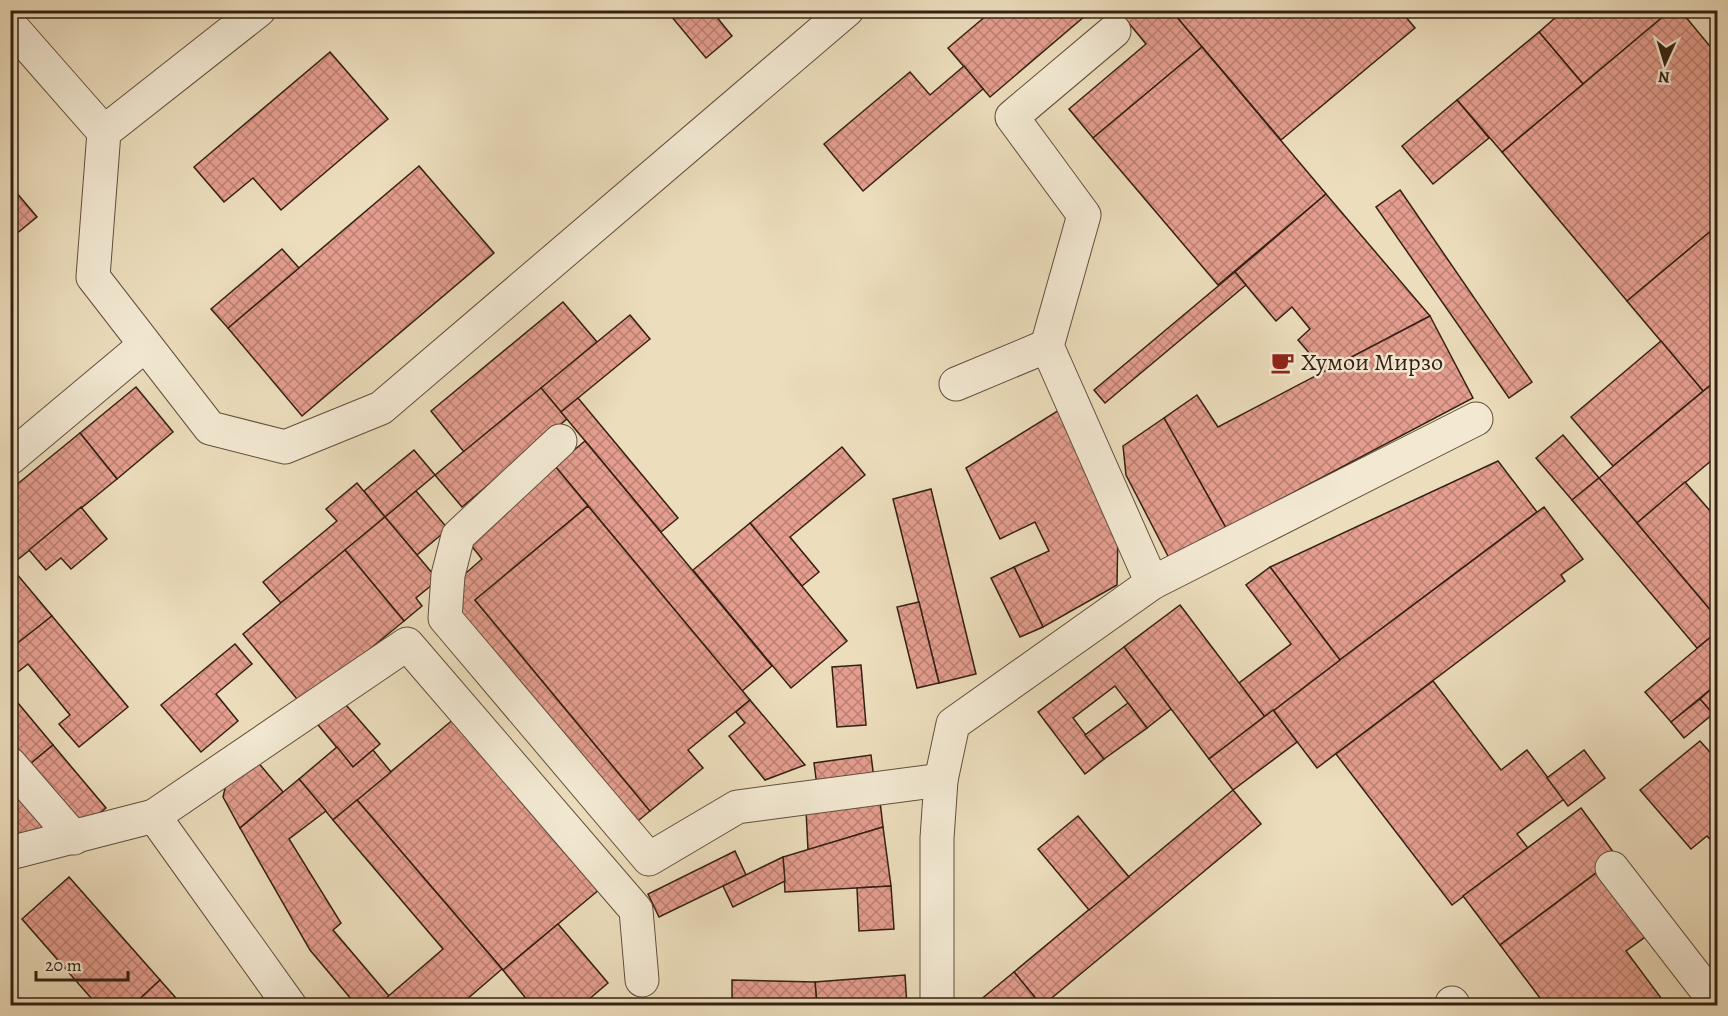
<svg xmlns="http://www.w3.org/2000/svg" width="1728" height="1016" font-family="Alegreya,serif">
  <defs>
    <pattern id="building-cross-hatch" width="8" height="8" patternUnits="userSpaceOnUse" patternTransform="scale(1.5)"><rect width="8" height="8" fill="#e49d8e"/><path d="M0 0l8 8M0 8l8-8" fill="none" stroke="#ba8073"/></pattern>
  </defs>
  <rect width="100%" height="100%" fill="#ecddbc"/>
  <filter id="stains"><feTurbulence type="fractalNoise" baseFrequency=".00333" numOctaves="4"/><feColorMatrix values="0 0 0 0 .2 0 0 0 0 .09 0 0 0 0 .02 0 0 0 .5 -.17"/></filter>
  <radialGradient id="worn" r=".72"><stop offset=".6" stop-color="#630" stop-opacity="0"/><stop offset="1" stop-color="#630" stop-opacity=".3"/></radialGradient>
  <g fill="url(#building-cross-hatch)" stroke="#342013" stroke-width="1.5">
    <path d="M666 10H711L732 36 706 58Z"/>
    <path d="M993 10H1092L990 97 948 48Z"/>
    <path d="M1118 10H1171L1202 47 1093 138 1069 109 1146 44Z"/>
    <path d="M1171 10H1400L1415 28 1281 140Z"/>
    <path d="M1564 10H1671L1583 84 1539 32Z"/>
    <path d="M1671 10H1680L1718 56V225L1627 301 1502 152Z"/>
    <path d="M1539 32 1583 84 1502 152 1457 100Z"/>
    <path d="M1202 47 1326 194 1218 285 1093 138Z"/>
    <path d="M330 52 388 119 281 210 253 178 224 202 194 167Z"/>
    <path d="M964 66 983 89 863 191 824 144 910 72 930 95Z"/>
    <path d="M1457 100 1489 138 1433 184 1402 146Z"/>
    <path d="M419 166 494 253 302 416 228 328Z"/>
    <path d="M10 185 37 217 10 239Z"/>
    <path d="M1400 190 1532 382 1509 398 1376 207Z"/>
    <path d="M1326 194 1430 316 1325 371 1298 340 1310 329 1292 307 1276 321 1235 272Z"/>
    <path d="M1718 225V379L1703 391 1627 301Z"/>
    <path d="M282 249 299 268 228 328 211 309Z"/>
    <path d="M1235 272 1246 285 1105 403 1094 390Z"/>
    <path d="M563 302 597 342 464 452 431 411Z"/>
    <path d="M630 315 650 339 561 412 541 388Z"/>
    <path d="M1430 316 1473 398 1226 528 1164 418 1197 395 1218 427Z"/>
    <path d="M1661 341 1703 391 1613 466 1571 417Z"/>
    <path d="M1718 379V455L1637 523 1599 478Z"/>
    <path d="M136 387 173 432 117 479 80 433Z"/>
    <path d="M541 388 567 419 462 507 435 475Z"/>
    <path d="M578 398 678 518 661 532 561 412Z"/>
    <path d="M1064 407 1118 528 1117 585 1043 627 1014 567 1049 551 1035 522 1000 539 966 468Z"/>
    <path d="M1164 418 1226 528 1169 558 1126 475 1123 446Z"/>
    <path d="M80 433 117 479 10 566V490Z"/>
    <path d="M1563 435 1599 478 1572 500 1536 458Z"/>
    <path d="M585 441 772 666 742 691 555 466Z"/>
    <path d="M842 447 865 475 790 537 819 572 802 586 750 523Z"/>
    <path d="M414 450 435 475 385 517 364 491Z"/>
    <path d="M1498 461 1537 512 1340 660 1270 567Z"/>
    <path d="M555 466 588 506 475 600 650 811 633 825 458 614V580L482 559 466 539Z"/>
    <path d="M1599 478 1718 619V631L1697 648 1572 500Z"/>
    <path d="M1685 482 1718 520V619L1637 523Z"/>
    <path d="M357 483 385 517 281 603 263 582 337 521 326 509Z"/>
    <path d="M931 489 976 674 939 683 893 499Z"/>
    <path d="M416 491 448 529 417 555 385 517Z"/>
    <path d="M588 506 750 700 688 750 703 768 650 811 475 600Z"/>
    <path d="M81 507 107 539 71 569 61 558 46 570 29 550Z"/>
    <path d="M1544 507 1583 559 1561 575 1565 581 1317 768 1273 710Z"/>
    <path d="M385 517 438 580 416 598 422 606 404 621 345 550Z"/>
    <path d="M750 523 847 641 791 688 693 570Z"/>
    <path d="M345 550 404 621 302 705 243 634Z"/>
    <path d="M10 566 52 616 18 643 10 634Z"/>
    <path d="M1014 567 1043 627 1020 637 991 578Z"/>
    <path d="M1270 567 1340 660 1265 717 1239 683 1291 644 1246 585Z"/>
    <path d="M919 602 939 683 917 688 897 607Z"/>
    <path d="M1180 605 1265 717 1209 759 1124 647Z"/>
    <path d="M52 616 128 707 79 747 59 724 70 715 28 664 10 678V649Z"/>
    <path d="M1718 631V683L1671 722 1645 692Z"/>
    <path d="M235 644 252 664 216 694 238 721 201 752 161 705Z"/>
    <path d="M1124 647 1171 709 1147 728 1115 686 1073 718 1104 759 1085 774 1038 712Z"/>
    <path d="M861 665 866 725 837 727 832 667Z"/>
    <path d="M1433 681 1501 770 1527 750 1564 799 1517 834 1528 848 1452 905 1336 754Z"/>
    <path d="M1718 683V720L1700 699Z"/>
    <path d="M340 698 380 744 353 767 314 720Z"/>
    <path d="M1700 699 1713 714 1684 738 1671 722Z"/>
    <path d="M750 700 805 765 765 780 729 736 745 723 736 712Z"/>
    <path d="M18 703 53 745 30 764 10 741V709Z"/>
    <path d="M1128 703 1147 728 1104 759 1085 735Z"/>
    <path d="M1273 710 1297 742 1233 790 1209 759Z"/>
    <path d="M455 718 600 889 503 970 357 800Z"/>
    <path d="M1700 741 1718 761V845L1716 846 1707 836 1691 849 1640 790Z"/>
    <path d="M53 745 106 808 82 827 30 764Z"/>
    <path d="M337 747 353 767 373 750 391 772 333 820 299 779Z"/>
    <path d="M1584 750 1605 778 1568 806 1547 778Z"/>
    <path d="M871 755 874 779 817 786 814 763Z"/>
    <path d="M256 760 283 792 240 828 223 797 227 780Z"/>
    <path d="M299 779 326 811 289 839 341 923 333 930 389 996 377 1006H357L310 950 240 828Z"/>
    <path d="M10 788 49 834 22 842 10 828Z"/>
    <path d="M1233 790 1261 824 1042 1006 1014 972Z"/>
    <path d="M357 800 502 969 459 1006H377L443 949 333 820Z"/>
    <path d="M880 801 883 827 808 850 806 810Z"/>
    <path d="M1581 808 1617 857 1500 945 1463 896Z"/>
    <path d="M1078 816 1129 877 1089 910 1038 849Z"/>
    <path d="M883 827 891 886 785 892 783 857Z"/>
    <path d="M735 851 746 875 659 917 648 894Z"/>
    <path d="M783 857 785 881 733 907 723 886Z"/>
    <path d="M1599 871 1648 935 1626 951 1667 1006H1546L1500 945Z"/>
    <path d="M69 877 160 980 132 1006H98L22 919Z"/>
    <path d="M891 886 894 929 859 931 857 888Z"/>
    <path d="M558 924 608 983 581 1006H532L503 970Z"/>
    <path d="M1014 972 1042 1006H973Z"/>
    <path d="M905 975 907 1006H817L815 982Z"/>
    <path d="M160 980 183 1006H132Z"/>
    <path d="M732 980 815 982 817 1006H732Z"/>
  </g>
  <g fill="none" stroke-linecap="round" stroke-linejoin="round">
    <defs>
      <g id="minor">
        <path d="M259 10 104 132 93 277 210 428 285 447 381 408 847 10"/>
        <path d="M10 25 104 132"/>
        <path d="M1114 31 1012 117 1084 215 1047 346 1152 583"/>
        <path d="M956 384 1047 346"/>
        <path d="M560 441 458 536 448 575 445 618 649 859 737 807 941 780"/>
        <path d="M10 458 145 345"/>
        <path d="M10 764 74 838"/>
        <path d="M10 853 154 816"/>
        <path d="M1612 868 1718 1005"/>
        <path d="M1452 1003 1454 1006"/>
        <path d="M290 1006 154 816 407 644 636 910 642 980"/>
        <path d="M937 1006V838L941 780 953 724 1152 583 1476 419"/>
      </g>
    </defs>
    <use href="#minor" stroke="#624f3d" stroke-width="35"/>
    <use href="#minor" stroke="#f3e9d3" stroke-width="33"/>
  </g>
  <defs>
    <symbol id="cafe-bare" viewBox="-9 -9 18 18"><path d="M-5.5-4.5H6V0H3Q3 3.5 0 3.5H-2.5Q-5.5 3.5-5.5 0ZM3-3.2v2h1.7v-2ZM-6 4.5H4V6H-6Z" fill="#8f2418" stroke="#f3e9d3" stroke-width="2.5" paint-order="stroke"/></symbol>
  </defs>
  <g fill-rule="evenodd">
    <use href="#cafe-bare" x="1266" y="346" width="33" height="33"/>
  </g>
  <g text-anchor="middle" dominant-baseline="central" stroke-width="5" stroke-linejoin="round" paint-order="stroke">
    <g font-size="24" fill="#342013" stroke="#f3e9d3" text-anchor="start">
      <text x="1301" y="362">Хумои Мирзо</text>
    </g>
  </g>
  <rect width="1728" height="1016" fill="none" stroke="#ecddbc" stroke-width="36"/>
  <rect x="12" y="12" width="1704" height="992" fill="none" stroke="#342013" stroke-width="3"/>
  <rect x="18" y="18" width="1692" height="980" fill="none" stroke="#342013" stroke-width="1.5"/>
  <g transform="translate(1665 63) rotate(184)" stroke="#f3e9d3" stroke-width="4.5" paint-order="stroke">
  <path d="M0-4.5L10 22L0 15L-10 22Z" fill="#342013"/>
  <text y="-9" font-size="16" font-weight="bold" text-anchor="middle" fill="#342013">N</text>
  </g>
  <path d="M36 971v9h92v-9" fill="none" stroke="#342013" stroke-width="3"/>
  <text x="45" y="971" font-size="18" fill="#342013" stroke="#f3e9d3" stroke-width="4.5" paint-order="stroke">20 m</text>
  <rect width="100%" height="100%" filter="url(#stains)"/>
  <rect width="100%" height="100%" fill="url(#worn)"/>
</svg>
